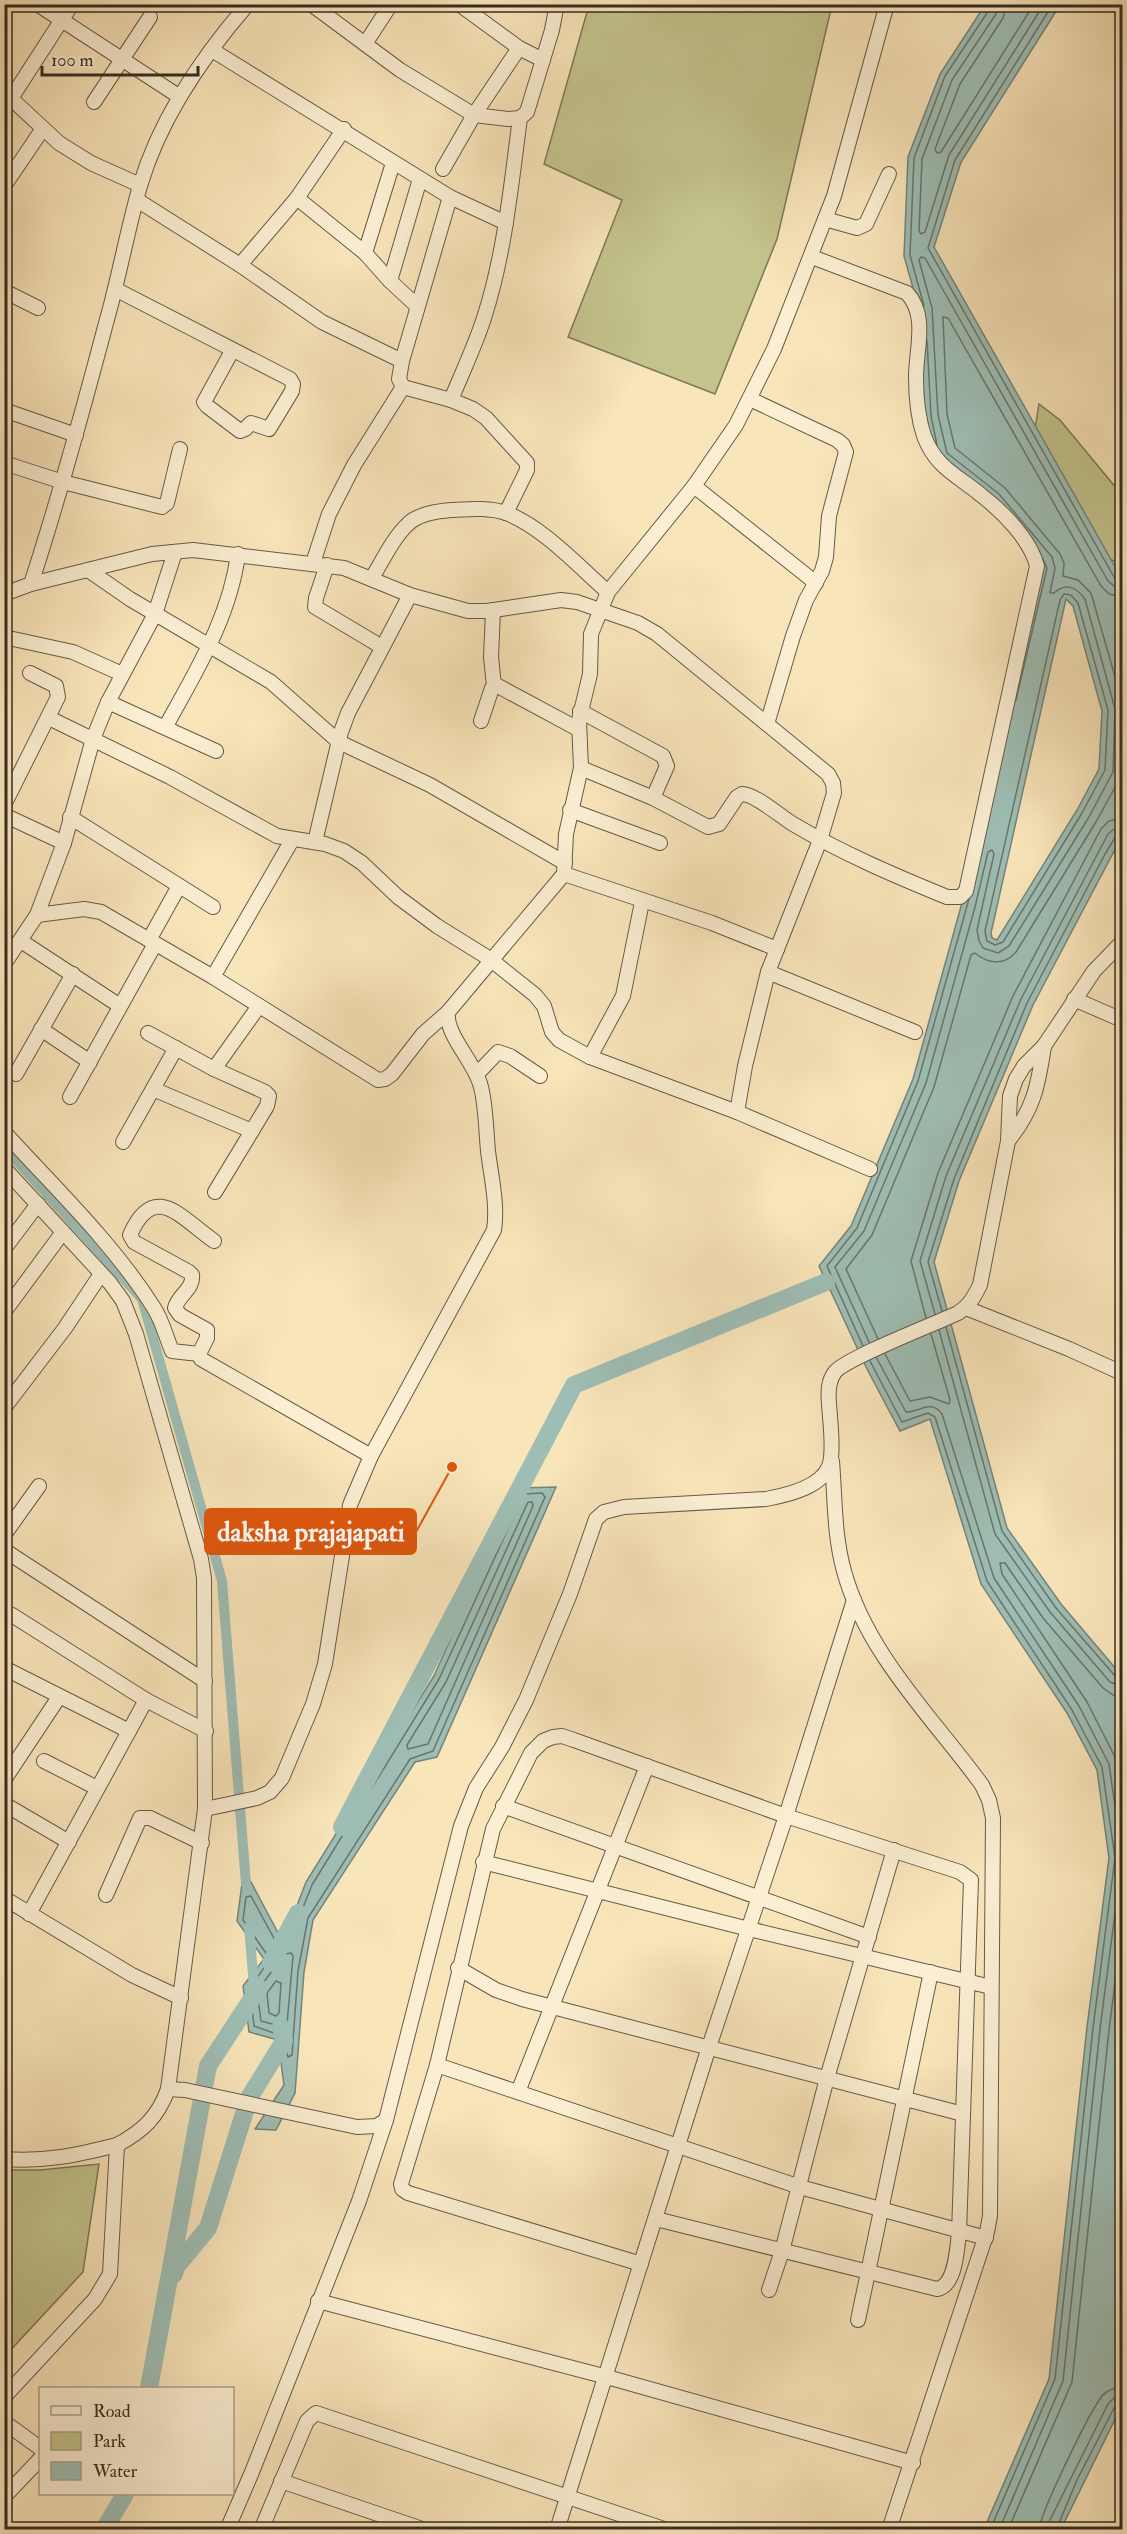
<svg xmlns="http://www.w3.org/2000/svg" width="1127" height="2534" font-family="'IM FELL Double Pica',serif">
  <rect width="100%" height="100%" fill="#f9e5ba"/>
  <filter id="stains"><feTurbulence type="fractalNoise" baseFrequency=".00333" numOctaves="4"/><feColorMatrix values="0 0 0 0 .2 0 0 0 0 .09 0 0 0 0 .02 0 0 0 .5 -.17"/></filter>
  <radialGradient id="worn" r=".72"><stop offset=".6" stop-color="#630" stop-opacity="0"/><stop offset="1" stop-color="#630" stop-opacity=".3"/></radialGradient>
  <g fill="#c3c38c" stroke="#7c7858" stroke-width="1.5">
    <path d="M589 5H832L777 239 715 394 568 337 622 200 544 164Z"/>
    <path d="M1039 404 1060 420 1122 495V564L1096 554 1034 435Z"/>
    <path d="M99 2164 83 2272 5 2356V2170H40Z"/>
  </g>
  <g fill="#9ebeb5" stroke="#74847b" stroke-width="1.5" fill-rule="evenodd">
    <path d="M985 5H1060L961 162 934 247 1122 579V836L1033 1005 959 1181 934 1262 1007 1528 1061 1604 1122 1676V2405L1061 2529H984L1049 2379 1087 2027 1109 1858 1097 1770 1067 1713 981 1584 930 1419 900 1431 867 1369 819 1266 851 1226 913 1079 962 903 1041 566 989 503 935 461 925 417 919 309 904 256 908 157 940 74ZM1066 599 1073 606 1102 711 1099 769 1077 810 997 940 992 938 991 933Z"/>
    <path d="M556 1487 437 1757 415 1762 313 1920 304 1972 295 2093 276 2130 255 2129 284 2085 278 2040 249 2032 243 1986 264 1959 237 1921 244 1869 283 1942 306 1882 434 1676 518 1488Z"/>
  </g>
  <g fill="none" stroke-linecap="round" stroke-linejoin="round">
    <g stroke="#6a756c" stroke-width="1.5">
      <path d="M998 4 996 14 952 80 922 159 919 231 921 234 925 232 949 155 1044 4"/>
      <path d="M1007 4 1003 18 960 84 935 149 937 153 941 152 1034 4"/>
      <path d="M1053 4 955 160 928 248 1114 577 1122 581"/>
      <path d="M924 306 910 255 914 158 945 76 989 10 990 4"/>
      <path d="M927 340 931 416 937 445"/>
      <path d="M1064 594 1071 595 1078 603 1108 710 1105 770 1082 813 1003 942 995 945 987 941 985 931 1060 600Z"/>
      <path d="M1122 597 1109 594 1101 586 948 318 943 317 947 414 955 448 1005 488 1060 554 1064 563 1063 576 1078 580 1091 593 1122 701"/>
      <path d="M1016 700 1047 568 1043 559"/>
      <path d="M942 1311 928 1262 954 1179 1027 1003 1105 854 1116 836 1122 834"/>
      <path d="M935 1314 920 1261 946 1176 1021 999 1108 834 1114 829 1122 827"/>
      <path d="M926 1318 911 1261 938 1173 1013 996 1101 829 1109 821 1122 818"/>
      <path d="M946 1327 1002 1531 1056 1608 1116 1677 1122 1679"/>
      <path d="M939 1330 995 1534 1050 1612 1110 1682 1122 1687"/>
      <path d="M878 1339 846 1269 872 1235 934 1087 971 955 975 953C988 964 1004 966 1016 952L1096 822 1119 780 1122 755"/>
      <path d="M869 1342 835 1267 864 1231 926 1083 975 907 988 852 992 850 994 854 977 930 979 941 983 948 998 953 1009 946 1089 817 1113 772 1115 709 1085 599C1076 587 1066 582 1054 593H1050L1055 568 1052 557 999 494 947 453 938 415 932 308 919 260 921 257 925 258 1108 581 1115 587 1122 588"/>
      <path d="M863 1346 827 1266 857 1228 918 1081 969 899"/>
      <path d="M885 1354 910 1401 930 1397 949 1404 950 1400 931 1334"/>
      <path d="M876 1357 906 1412C920 1412 931 1399 942 1414L994 1578 1079 1706 1109 1764 1122 1856"/>
      <path d="M870 1361 902 1422 928 1413 935 1417 987 1581 1072 1710 1102 1767 1115 1858 1093 2028 1055 2379 990 2530"/>
      <path d="M524 1494 542 1493 545 1497 433 1751 410 1759 308 1918 298 1971 292 2055 288 2057 282 2036 254 2026 250 1988 270 1959 243 1920 246 1897 251 1896 277 1944 283 1947 288 1945 312 1885 439 1679Z"/>
      <path d="M528 1502H532L533 1506 428 1744 408 1749 407 1745 446 1682Z"/>
      <path d="M1122 1696 1113 1695 1103 1688 1043 1618 1005 1563H1000L1002 1574 1087 1702 1117 1761 1122 1792"/>
      <path d="M291 1953 293 1956 287 2024 284 2027 261 2021 257 1991 275 1967 278 1955Z"/>
      <path d="M276 1981 281 1983 279 2013 276 2016 269 2013 267 1993Z"/>
      <path d="M999 2530 1063 2381 1100 2029 1122 1859"/>
      <path d="M1008 2530 1072 2382 1109 2030 1122 1928"/>
      <path d="M1039 2530C1040 2513 1090 2411 1102 2396 1107 2390 1114 2388 1122 2387"/>
      <path d="M1048 2530 1049 2522 1108 2404 1114 2398 1122 2396"/>
      <path d="M1056 2530 1077 2480 1114 2408 1122 2404"/>
    </g>
    <g stroke="#9ebeb5" stroke-width="10">
      <path d="M4 1147 142 1299 222 1581 246 1884"/>
      <path d="M249 1927 254 1986"/>
    </g>
    <g stroke="#9ebeb5" stroke-width="18">
      <path d="M342 1827 574 1385 826 1282"/>
      <path d="M271 1963 298 1913"/>
      <path d="M174 2274 176 2267 208 2228 249 2098 284 2041 281 2027"/>
      <path d="M149 2388 208 2066 259 1988"/>
      <path d="M104 2530 125 2494"/>
    </g>
    <defs>
      <g id="minor">
        <path d="M37 4 180 97"/>
        <path d="M311 4 400 70 474 115 508 119 520 118 527 112 552 30 557 4"/>
        <path d="M459 4 519 48 543 60"/>
        <path d="M365 44 391 4"/>
        <path d="M212 50 450 197 506 223"/>
        <path d="M4 92 59 143 91 163 140 185"/>
        <path d="M12 97 72 4"/>
        <path d="M94 102 150 17"/>
        <path d="M443 169 474 115 519 48"/>
        <path d="M4 186 42 130"/>
        <path d="M297 198 365 253 390 281 417 306"/>
        <path d="M137 200 240 265 322 322 402 361 399 379 403 387 451 400 473 409 486 418 527 463V470L506 513"/>
        <path d="M825 219 857 228 866 224 889 174"/>
        <path d="M365 253 393 163"/>
        <path d="M240 265 297 198 344 129"/>
        <path d="M390 281 420 179"/>
        <path d="M115 289 290 379 293 384 292 391 269 429 251 423 245 429 240 431 207 406 204 402 232 351"/>
        <path d="M4 291 38 308"/>
        <path d="M402 361 450 197"/>
        <path d="M750 399 837 440 843 445 846 452 829 516 826 557 822 571 806 600 793 636 767 724"/>
        <path d="M451 400C462 373 475 346 484 318 505 253 511 185 520 118"/>
        <path d="M4 410 76 435"/>
        <path d="M4 463 63 482 162 507 167 503 180 449"/>
        <path d="M694 486 816 583"/>
        <path d="M313 563 329 514 354 465 403 387"/>
        <path d="M327 565 316 598 315 607 382 647"/>
        <path d="M88 570 130 599 271 682 339 742 430 785 565 863"/>
        <path d="M372 578C383 560 393 538 408 524 418 514 438 511 451 510 469 509 489 507 506 513 543 527 579 567 608 592"/>
        <path d="M31 584 152 554 193 550 344 568 410 595 468 611H487L561 600 577 602 638 623 657 634 828 774 833 783 834 793 820 840 768 972 745 1066 737 1112"/>
        <path d="M4 594 31 584C59 498 83 410 106 323 119 278 127 231 140 186 160 118 202 57 248 4"/>
        <path d="M493 610 491 657 494 686"/>
        <path d="M4 637 73 652 122 674"/>
        <path d="M108 702 155 614 175 552"/>
        <path d="M580 711 663 756 667 766 653 798"/>
        <path d="M49 718 170 777 277 836 325 844 344 851 362 863 398 897 437 926 490 959 535 995 544 1006 552 1032 559 1040 590 1057 737 1112 870 1169"/>
        <path d="M481 721 492 688 498 686 578 729"/>
        <path d="M166 726C196 671 230 617 238 554"/>
        <path d="M581 768 653 798 708 827 719 824 737 797 742 794C755 794 780 816 793 824 842 853 893 875 947 897H960L966 891 1037 566C1030 539 1003 512 981 495 957 475 936 468 924 436 918 418 916 396 916 377 916 349 928 316 907 293L812 257"/>
        <path d="M4 805 58 697 56 686 30 673"/>
        <path d="M570 810 660 843"/>
        <path d="M4 815 64 843"/>
        <path d="M70 817 213 907"/>
        <path d="M315 842 341 732 348 713 410 595"/>
        <path d="M564 874 712 923 777 949"/>
        <path d="M37 915 84 909 101 912 213 977 378 1080 385 1079 392 1074 423 1034 448 1012"/>
        <path d="M149 940 179 886"/>
        <path d="M21 941 120 1006"/>
        <path d="M4 964 37 915 64 843 93 739 108 702 216 751"/>
        <path d="M768 972 915 1032"/>
        <path d="M213 977 292 840"/>
        <path d="M1074 999 1122 1020"/>
        <path d="M41 1029 90 1062"/>
        <path d="M148 1033 214 1069 265 1092 269 1096 267 1106 215 1192"/>
        <path d="M590 1057 623 996 642 902"/>
        <path d="M214 1069 259 1006"/>
        <path d="M16 1074 73 974"/>
        <path d="M477 1074 498 1052 510 1056 540 1076"/>
        <path d="M153 1089 252 1131"/>
        <path d="M70 1097 155 944"/>
        <path d="M4 1132C55 1188 113 1243 154 1308 162 1320 166 1337 172 1351L199 1354"/>
        <path d="M1008 1141C1034 1109 1038 1086 1044 1046"/>
        <path d="M123 1142 176 1048"/>
        <path d="M4 1168 110 1283 123 1301 136 1334 201 1559 204 1578 205 1809"/>
        <path d="M214 1241C181 1218 154 1180 130 1235L134 1242 189 1272 192 1275C194 1289 178 1295 175 1308L180 1315 207 1330V1338L199 1354 201 1359 371 1456"/>
        <path d="M4 1249 38 1204"/>
        <path d="M966 1308 1069 1349 1122 1373"/>
        <path d="M4 1312 63 1232"/>
        <path d="M4 1408 65 1328 101 1274"/>
        <path d="M832 1461C835 1497 834 1536 844 1571 866 1653 933 1718 982 1785L989 1800 993 1818 990 2216 987 2232 889 2530"/>
        <path d="M4 1535 39 1486"/>
        <path d="M4 1550 205 1681"/>
        <path d="M12 1615 146 1700"/>
        <path d="M4 1668 129 1731"/>
        <path d="M44 1761 97 1788"/>
        <path d="M4 1780 59 1697"/>
        <path d="M4 1804 69 1842"/>
        <path d="M503 1806 869 1937"/>
        <path d="M483 1862 749 1929 991 1987"/>
        <path d="M106 1895 140 1818H150L202 1843"/>
        <path d="M4 1898 132 1975 181 1998"/>
        <path d="M29 1914 146 1700 206 1731"/>
        <path d="M458 1968 496 1990 522 1999 963 2114"/>
        <path d="M437 2065 800 2187 986 2238"/>
        <path d="M168 2089 185 2090 357 2127 377 2126 386 2120 461 1826 476 1788 502 1747 526 1700 570 1594 596 1519 604 1512 624 1507 766 1499C788 1495 829 1486 831 1458 833 1440 830 1421 829 1403 828 1392 828 1381 835 1372 846 1358 937 1323 958 1313 969 1306 974 1297 980 1285L1008 1141 1010 1096 1016 1079 1024 1066 1044 1046 1094 971 1122 942"/>
        <path d="M518 2092 647 1766"/>
        <path d="M4 2159C46 2162 77 2155 117 2145"/>
        <path d="M641 2264 408 2193 402 2189 401 2184 437 2065 493 1829 531 1753 543 1741 553 1737 562 1736 574 1740 786 1816 960 1872 971 1880 959 2233C957 2248 956 2286 937 2289L656 2219"/>
        <path d="M769 2290 782 2251 827 2078 894 1850"/>
        <path d="M318 2301 607 2377 913 2463"/>
        <path d="M858 2320 931 1972"/>
        <path d="M4 2397 95 2299 110 2274 117 2145C143 2131 158 2117 168 2089L205 1809 257 1798 270 1792 282 1778 313 1704 325 1664 350 1505 371 1456 494 1230C498 1205 491 1176 488 1151 486 1130 486 1107 481 1087 475 1062 445 1035 448 1012L564 874 566 834 581 768 579 720 590 674 591 634 608 592 694 486 736 425 774 349 834 196 887 4"/>
        <path d="M4 2422 40 2448"/>
        <path d="M281 2481 425 2530"/>
        <path d="M4 2497 40 2459"/>
        <path d="M227 2530 252 2472 359 2201 386 2120"/>
        <path d="M261 2530 307 2421 316 2413 667 2530"/>
        <path d="M557 2530 709 2047 786 1816 854 1600"/>
      </g>
    </defs>
    <use href="#minor" stroke="#665a49" stroke-width="16"/>
    <use href="#minor" stroke="#fbeed2" stroke-width="14"/>
  </g>
  <path fill="none" stroke="#df570d" stroke-width="2" d="M452 1467L416 1532"/>
  <circle fill="#df570d" stroke="#fbeed2" stroke-width="2" cx="452" cy="1467" r="6"/>
  <rect fill="#df570d" stroke="#df570d" stroke-width="2" x="205" y="1509" width="211" height="45" rx="6"/>
  <g font-size="27" text-anchor="middle" font-weight="bold" fill="#fff">
    <text x="311" y="1541">daksha prajajapati</text>
  </g>
  <rect width="1127" height="2534" fill="none" stroke="#f9e5ba" stroke-width="24"/>
  <rect x="6" y="6" width="1115" height="2522" fill="none" stroke="#352c23" stroke-width="3"/>
  <rect x="12" y="12" width="1103" height="2510" fill="none" stroke="#352c23" stroke-width="1.5"/>
  <rect x="39" y="2387" width="195" height="108" fill="#fbeed2" stroke="#aca08c" stroke-width="1.5"/>
  <rect x="51" y="2406" width="30" height="9" fill="#fbeed2" stroke="#aca08c" stroke-width="1.5"/>
  <text x="93" y="2417" font-size="18" fill="#352c23">Road</text>
  <rect x="51" y="2432" width="30" height="18" fill="#c3c38c" stroke="#aca08c" stroke-width="1.5"/>
  <text x="93" y="2447" font-size="18" fill="#352c23">Park</text>
  <rect x="51" y="2462" width="30" height="18" fill="#9ebeb5" stroke="#aca08c" stroke-width="1.5"/>
  <text x="93" y="2477" font-size="18" fill="#352c23">Water</text>
  <path d="M42 66v9h156v-9" fill="none" stroke="#352c23" stroke-width="3"/>
  <text x="51" y="66" font-size="18" fill="#352c23" stroke="#fbeed2" stroke-width="4.5" paint-order="stroke">100 m</text>
  <rect width="100%" height="100%" filter="url(#stains)"/>
  <rect width="100%" height="100%" fill="url(#worn)"/>
</svg>
